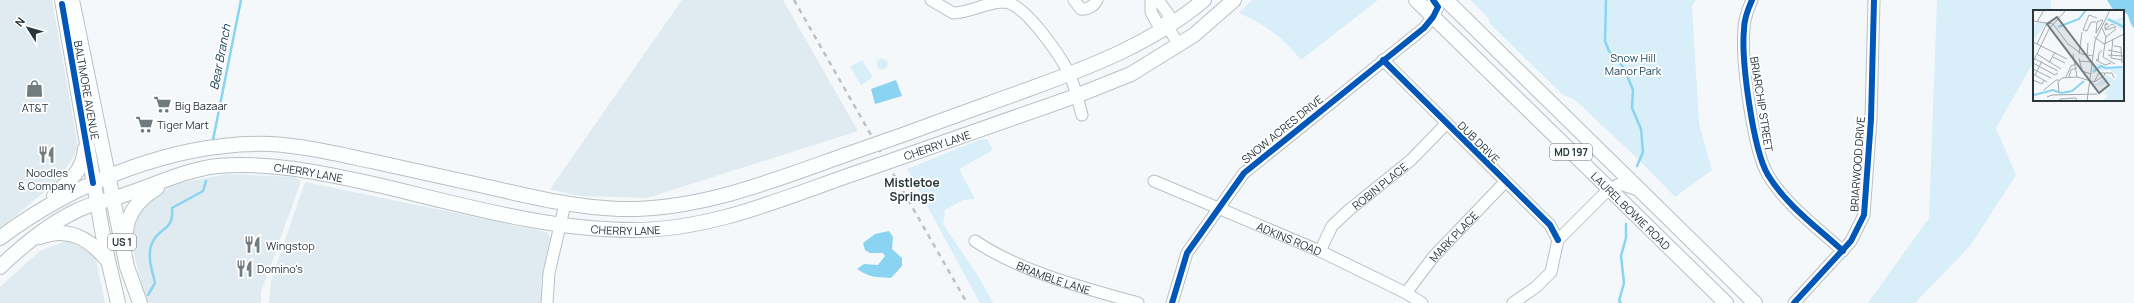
<svg xmlns="http://www.w3.org/2000/svg" width="2134" height="303" font-family="Manrope,sans-serif">
  <rect width="100%" height="100%" fill="#f4f8fa"/>
  <g fill="#dfebf0">
    <path d="M0 0H52L78 147 71 161 55 183 0 229Z"/>
    <path d="M682 0H783L858 131 647 198 579 196 550 189Z"/>
    <path d="M227 174 294 177 301 181 261 292V303H148L143 290 130 239 140 209 171 185Z"/>
    <path d="M305 182 547 232 550 237 541 282 542 303H269L271 281Z"/>
    <path d="M69 240 95 255 105 303H0V287L40 251Z"/>
  </g>
  <g fill="#d8eef8">
    <path d="M1252 0H1378L1301 60C1282 36 1267 26 1239 13Z"/>
    <path d="M1470 0H1696L1692 6 1699 124 1712 170 1675 197 1640 161 1574 99 1563 95 1489 23V19Z"/>
    <path d="M1937 0H2051L2050 11H2034V61L1996 128 2016 175 1970 246 1915 303H1868L1929 218Z"/>
    <circle cx="882" cy="64" r="5.5"/>
    <path d="M862 60 873 77 861 85 850 67Z"/>
    <path d="M987 139 993 150 959 169 975 199 963 200 945 210 943 224 978 276 993 303H980L907 169 979 140Z"/>
  </g>
  <g fill="#8ad4f1">
    <path d="M2107 0H2134V28C2125 18 2134 11 2114 11Z"/>
    <path d="M896 80 902 96 875 104 871 89Z"/>
    <path d="M889 231 893 237 892 249 902 258V266L891 278C875 277 871 278 857 269L864 264 878 265 885 256 883 253H870L865 250 863 243 875 234Z"/>
  </g>
  <g fill="none" stroke-linecap="round" stroke-linejoin="round">
    <g stroke="#8ad4f1" stroke-width="2.5">
      <path d="M1606 0 1605 41 1609 51 1624 68 1633 90 1632 108 1641 129 1643 152 1637 166"/>
      <path d="M213 140 241 0"/>
      <path d="M148 295 155 283C152 269 146 255 153 241 161 226 174 231 172 208L203 191 206 181"/>
      <path d="M1621 303 1619 301 1624 283 1621 256 1626 238V224"/>
    </g>
    <defs>
      <g id="minor">
        <path d="M931 0 953 13C970 13 986 2 1004 2 1025 3 1060 56 1069 73 1075 86 1078 101 1082 115"/>
        <path d="M1074 0 1081 9C1087 10 1094 6 1097 0"/>
        <path d="M1151 0V12L1157 23 1166 24"/>
        <path d="M1158 0 1169 15 1166 24"/>
        <path d="M1752 0C1748 9 1744 19 1744 29 1741 60 1753 150 1768 175 1786 205 1818 228 1843 251"/>
        <path d="M1166 24 1179 45"/>
        <path d="M1383 60 1550 225 1558 240"/>
        <path id="s1" d="M1154 181 1320 251 1406 293 1422 303"/>
        <path id="s2" d="M975 241C1021 272 1084 288 1138 303"/>
        <path id="s3" d="M1320 251 1332 226 1349 210 1411 160 1446 124"/>
        <path id="s4" d="M1406 293 1434 256 1505 182"/>
        <path d="M547 303 549 273 565 204"/>
        <path d="M1172 303 1187 253 1244 173 1424 28 1433 17 1438 7 1433 0"/>
        <path d="M1513 303 1536 287 1551 272 1558 240 1609 189 1620 184 1638 190"/>
        <path d="M1794 303 1851 241 1864 215 1871 119 1874 0"/>
      </g>
      <g id="major">
        <path d="M62 0 105 247 118 303"/>
        <path d="M72 0 127 267 140 303"/>
        <path id="s5" d="M1416 0 1726 303"/>
        <path d="M1446 0 1755 303"/>
        <path d="M908 133C948 118 988 104 1029 89 1090 67 1153 43 1204 0"/>
        <path d="M919 151 1076 96 1131 74 1194 35 1234 0"/>
        <path d="M54 196C69 179 82 174 85 149"/>
        <path d="M40 237C68 226 89 238 107 260"/>
        <path d="M0 238C74 182 177 141 271 144 305 146 338 154 371 161 403 168 435 175 466 182 517 193 566 207 619 209 698 211 772 181 845 155"/>
        <path d="M126 241C124 217 137 200 157 188"/>
        <path id="s6" d="M0 267C23 245 47 225 76 211 92 203 110 200 127 194 157 184 185 170 217 166 271 161 326 174 378 185 462 205 548 230 634 230 712 230 783 198 856 173"/>
      </g>
    </defs>
    <use href="#minor" stroke="#b9c0c4" stroke-width="13"/>
    <use href="#major" stroke="#b9c0c4" stroke-width="16"/>
    <use href="#minor" stroke="#fdfefe" stroke-width="11"/>
    <use href="#major" stroke="#fdfefe" stroke-width="14"/>
    <path stroke="#bec1c2" stroke-width="2.5" stroke-dasharray="5 5" stroke-linecap="butt" d="M794 0 967 303"/>
    <defs>
      <g id="major-bridge">
        <path d="M845 155 908 133"/>
        <path d="M856 173 919 151"/>
      </g>
    </defs>
    <use href="#major-bridge" stroke="#b9c0c4" stroke-width="16" stroke-linecap="butt"/>
    <use href="#major-bridge" stroke="#fdfefe" stroke-width="14"/>
    <defs>
      <g id="cycleway">
        <path d="M1752 0C1748 9 1744 19 1744 29 1741 60 1753 150 1768 175 1786 205 1818 228 1843 251"/>
        <path d="M62 4 93 183"/>
        <path d="M1383 60 1550 225 1558 240"/>
        <path d="M1172 303 1187 253 1244 173 1424 28 1433 17 1438 7 1433 0"/>
        <path d="M1794 303 1851 241 1864 215 1871 119 1874 0"/>
      </g>
    </defs>
    <use href="#cycleway" stroke="#fff" stroke-width="8"/>
    <use href="#cycleway" stroke="#0057b8" stroke-width="6"/>
  </g>
  <defs>
    <symbol id="shop-bare" viewBox="-9 -9 18 18"><path d="M-5-2.5h2.3a2.7 3.5 0 0 1 5.4 0H5L5.5 6h-11ZM-1.5-2.5h3a1.5 2.3 0 0 0-3 0Z" fill="#707b7f" stroke="#fff" stroke-width="2.5" paint-order="stroke"/></symbol>
    <symbol id="supermarket-bare" viewBox="-9 -9 18 18"><path d="M-6-5.5h2.5l.6 2H6L4.5 2H-2.5L-4.4-4H-6ZM-1.5 3.2a1.3 1.3 0 1 0 .1 0ZM3 3.2a1.3 1.3 0 1 0 .1 0Z" fill="#707b7f" stroke="#fff" stroke-width="2.5" paint-order="stroke"/></symbol>
    <symbol id="restaurant-bare" viewBox="-9 -9 18 18"><path d="M-5-6h1v4h1v-4h1v4h1v-4h1v5L-1.5 .5V6h-2V.5L-5-1ZM5-6V6H3V1.5H1.5Q1.5-4 5-6Z" fill="#707b7f" stroke="#fff" stroke-width="2.5" paint-order="stroke"/></symbol>
  </defs>
  <g fill-rule="evenodd">
    <use href="#shop-bare" x="22" y="76" width="25" height="25"/>
    <use href="#supermarket-bare" x="150" y="92" width="25" height="25"/>
    <use href="#supermarket-bare" x="132" y="112" width="25" height="25"/>
    <use href="#restaurant-bare" x="34" y="142" width="25" height="25"/>
    <use href="#restaurant-bare" x="240" y="232" width="25" height="25"/>
    <use href="#restaurant-bare" x="232" y="256" width="25" height="25"/>
  </g>
  <g text-anchor="middle" dominant-baseline="central" stroke-width="3.5" stroke-linejoin="round" paint-order="stroke">
    <g fill="#fff" stroke="#697377" stroke-width="1">
      <rect x="1550" y="144" width="42" height="16" rx="3"/>
      <rect x="108" y="234" width="28" height="16" rx="3"/>
    </g>
    <g font-size="10" font-weight="bold" fill="#29373d">
      <text x="1571" y="152">MD 197</text>
      <text x="122" y="242">US 1</text>
    </g>
    <g font-size="11" fill="#1d4a5c" stroke="#fff">
      <text x="1633" y="57">Snow Hill<tspan x="1633" dy="13">Manor Park</tspan></text>
    </g>
    <g font-size="11" fill="#29373d" stroke="#fff">
      <text transform="translate(87 90) rotate(80)">BALTIMORE AVENUE</text>
      <text transform="translate(1762 104) rotate(81)">BRIARCHIP STREET</text>
      <text transform="translate(1282 129) rotate(-39)">SNOW ACRES DRIVE</text>
      <text transform="translate(1479 142) rotate(45)">DUB DRIVE</text>
      <text transform="translate(937 145) rotate(-19)">CHERRY LANE</text>
      <text transform="translate(1857 164) rotate(-86)">BRIARWOOD DRIVE</text>
      <text stroke="none"><textPath href="#s6" startOffset="335">CHERRY LANE</textPath></text>
      <text stroke="none"><textPath href="#s3" startOffset="90">ROBIN PLACE</textPath></text>
      <text stroke="none"><textPath href="#s5" startOffset="301">LAUREL BOWIE ROAD</textPath></text>
      <text stroke="none"><textPath href="#s6" startOffset="658">CHERRY LANE</textPath></text>
      <text stroke="none"><textPath href="#s4" startOffset="74">MARK PLACE</textPath></text>
      <text stroke="none"><textPath href="#s1" startOffset="147">ADKINS ROAD</textPath></text>
      <text stroke="none"><textPath href="#s2" startOffset="87">BRAMBLE LANE</textPath></text>
    </g>
    <g font-size="11" fill="#29373d" stroke="#fff" text-anchor="start">
      <text x="175" y="105">Big Bazaar</text>
      <text x="35" y="107" text-anchor="middle">AT&amp;T</text>
      <text x="157" y="124">Tiger Mart</text>
      <text x="47" y="172" text-anchor="middle">Noodles<tspan x="47" dy="13">&amp; Company</tspan></text>
      <text x="266" y="245">Wingstop</text>
      <text x="257" y="268">Domino's</text>
    </g>
    <g font-size="12" font-style="italic" fill="#144253" stroke="#fff">
      <text transform="translate(220 57) rotate(-79)">Bear Branch</text>
    </g>
    <g font-size="12" font-weight="bold" fill="#29373d" stroke="#fff">
      <text x="912" y="182">Mistletoe<tspan x="912" dy="14">Springs</tspan></text>
    </g>
  </g>
  <g transform="translate(2033 10)">
    <rect width="91" height="91" fill="#f4f8fa"/>
    <path d="M91 6V18L88 21 84 15 73 11 74 8 82 10ZM4 12 13 13 0 31V17ZM60 52 75 57 91 56V91H71L75 86 71 83 78 75 76 72 67 76 57 75 64 74 74 65 82 70 84 65 77 60 65 61 58 65Z" fill="#d8eef8"/>
    <path fill="none" stroke="#8ad4f1" stroke-width="2" d="M75 9 91 17M25 17 46 9 53 0M60 62 68 56 73 58 89 57M1 85 20 80 28 83 39 81 51 71"/>
    <path fill="none" stroke="#a3abae" stroke-width="1" d="M69 10 70 11 63 23 64 12ZM0 11 20 14 35 34 49 44 60 46M4 12 11 0M63 12H58L54 21 50 20 56 5 64 8M69 18 73 27 70 47 82 54M72 20 83 17 79 14 72 19V15L75 14 73 13 72 15M61 27 71 34 91 24M73 27 83 19M80 29 78 48 89 50M0 32 34 49M4 34 14 13M81 36 88 37 89 53M75 40 89 43M4 44 28 59M40 44 44 67M46 44 49 22M75 45 91 46M54 46 55 33M20 47 32 53M46 48 49 61 58 64M2 49 25 61M65 49 63 50 72 55 78 53M46 51 59 52M65 51 66 43 69 40M0 52 16 19 33 0M0 53 22 65 25 63M16 53 22 42M0 59 18 68M0 64 14 72M2 65 9 51M33 67 38 56 43 54M36 67 38 60 44 58M0 70 9 74 11 70M61 72 66 63H79L81 68M11 80 23 70H26M26 82 25 72 29 68 44 67 61 72 71 66 72 63M14 87 19 85 64 84M26 91 27 89 43 88 44 91M54 91 62 31 77 0"/>
    <path fill="#707b7f" fill-opacity="0.15" stroke="#707b7f" stroke-width="2" d="M24 7 76 75 66 83 14 14Z"/>
    <rect width="91" height="91" fill="none" stroke="#29373d" stroke-width="2"/>
  </g>
  <g transform="translate(28 28) rotate(307)" stroke="#ffffff" stroke-width="3" paint-order="stroke">
  <path d="M0-3L7 15L0 10L-7 15Z" fill="#29373d"/>
  <text y="-6" font-size="11" font-weight="bold" text-anchor="middle" fill="#29373d">N</text>
  </g>
</svg>
